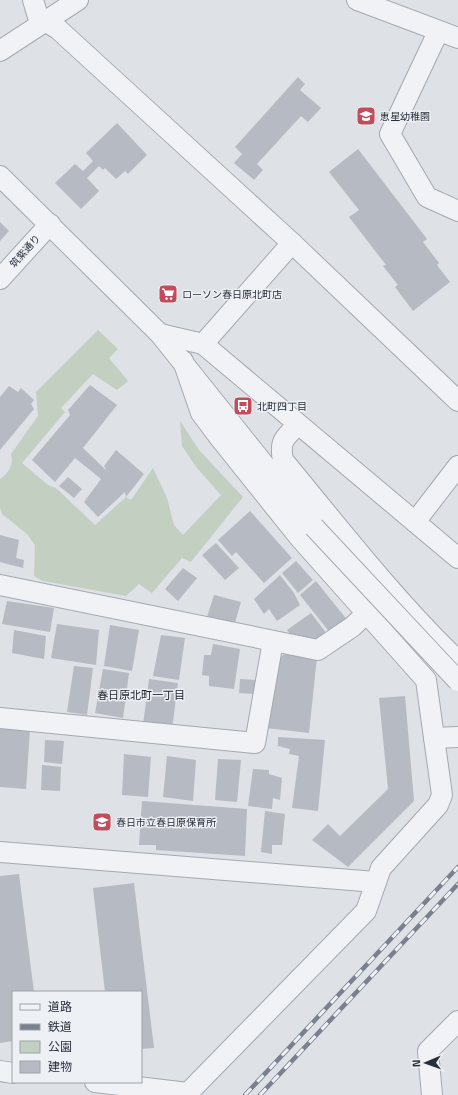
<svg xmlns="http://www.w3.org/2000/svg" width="458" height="1095" font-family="'Titillium Web','Noto Sans JP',sans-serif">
  <rect width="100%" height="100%" fill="#dee1e6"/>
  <path fill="#c3cfc0" d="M98 330 118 349 109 358 128 381 117 390 93 374 61 408 65 412 22 463 48 485 56 488 95 525 126 497 131 500 153 468 167 498 174 525 183 535 221 495 197 468 182 446 180 421 199 450 243 497 191 562 182 558 152 593 139 584 126 596 43 581 34 576 35 545 27 534 2 514 0 507V479C9 473 14 465 11 454L38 416 36 392Z"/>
  <g fill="#b6bac2">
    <path d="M298 77 305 84 300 90 321 108 308 122 301 116 257 164 263 170 254 180 234 163 242 154 235 147Z"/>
    <path d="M117 123 147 155 128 174 125 171 116 179 105 168 103 170 99 166 87 178 99 191 81 209 55 183 75 164 83 171 93 161 86 153Z"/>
    <path d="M358 149 427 239 423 242 439 263 437 265 450 282 413 311 395 287 398 285 383 266 386 265 349 217 359 210 329 172Z"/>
    <path d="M0 222 9 231 0 241Z"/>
    <path d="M90 385 117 405 83 448 107 471 104 466 116 450 144 474 126 497 125 492 98 517 84 502 101 479 75 458 55 482 32 460 70 415 68 410Z"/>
    <path d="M9 386 18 392 21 388 34 400 31 404 34 409 0 450V397Z"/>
    <path d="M68 477 82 489 74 498 59 486Z"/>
    <path d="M250 511 292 558 264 583 236 552 232 556 218 540Z"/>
    <path d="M0 535 19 540 16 558 24 560 23 568 0 562Z"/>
    <path d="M216 543 239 568 225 580 202 555Z"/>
    <path d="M296 561 313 580 298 593 282 573Z"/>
    <path d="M183 568 197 578 178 601 165 589Z"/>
    <path d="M280 575 294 593 300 605 277 621 269 609 264 614 254 599Z"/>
    <path d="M316 581 348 621 331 634 300 595Z"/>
    <path d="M214 595 241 602 234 626 207 617Z"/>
    <path d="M7 601 54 608 50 632 2 624Z"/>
    <path d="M311 613 327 634 313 646 303 636 295 641 287 630Z"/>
    <path d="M57 624 99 630 96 665 51 658Z"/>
    <path d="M110 625 139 630 132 671 104 666Z"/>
    <path d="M14 630 46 636 44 659 12 653Z"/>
    <path d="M161 635 185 638 179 680 153 676Z"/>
    <path d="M213 644 240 649 234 689 209 686V676L202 675 204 655H211Z"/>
    <path d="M285 654 317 657 309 733 266 728 273 660Z"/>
    <path d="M74 666 93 668 87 715 67 712Z"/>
    <path d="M103 669 129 673 123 718 95 713Z"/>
    <path d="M149 679 178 683 172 729 143 725Z"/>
    <path d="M240 679 256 680 254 694 239 693Z"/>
    <path d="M405 696 414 801 348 867 312 840 328 824 340 836 388 789 379 698Z"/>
    <path d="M0 728 30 730 26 789 0 787Z"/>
    <path d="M278 737 325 740 318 811 292 808 299 756 289 754 290 749 278 746Z"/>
    <path d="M45 740 64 741 62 764 44 762Z"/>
    <path d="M124 754 151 757 148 797 122 795Z"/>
    <path d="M167 756 196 760 193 801 163 797Z"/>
    <path d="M218 759 241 760 237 802 215 800Z"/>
    <path d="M42 765 61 767 60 791 41 790Z"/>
    <path d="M253 769 269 770V774L282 778 280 800 273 798 272 809 248 806Z"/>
    <path d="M142 801 247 809 245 856 156 850V845H139Z"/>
    <path d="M265 811 285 814 282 845H272V854L261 852Z"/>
    <path d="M19 874 34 992H13V1041L0 1043V876Z"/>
    <path d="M134 883 154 1048 141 1049V992H105L93 888Z"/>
  </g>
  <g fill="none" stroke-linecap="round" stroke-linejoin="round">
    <defs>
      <g id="minor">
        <path d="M33 0 38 17 58 29 292 243 458 401"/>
        <path d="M357 0 458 38"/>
        <path d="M438 32 390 134 427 197 458 211"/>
        <path d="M0 51 78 0"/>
        <path d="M0 176 160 334 314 527"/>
        <path d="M0 279 50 224"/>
        <path d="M160 334 203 344 458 558"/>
        <path d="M203 344 292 243"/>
        <path d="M183 361 201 413 219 437 299 537 426 680 442 795 438 805 381 868 366 911 186 1095"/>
        <path d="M298 425C285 437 279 441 283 460 339 528 394 599 458 661"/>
        <path d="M415 522 458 466"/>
        <path d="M0 585 318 650 352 627 366 614"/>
        <path d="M0 718 255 743 273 641"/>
        <path d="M434 738 458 737"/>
        <path d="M0 852 376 882"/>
        <path d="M0 1071 13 1073"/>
        <path d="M95 1082 188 1093"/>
        <path d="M432 1095 428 1051 458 1021"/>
      </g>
    </defs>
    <use href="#minor" stroke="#a4a8b0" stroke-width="22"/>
    <use href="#minor" stroke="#f0f2f5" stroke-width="20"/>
    <defs>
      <g id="rail">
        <path d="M245 1095 458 867"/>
        <path d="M260 1095 458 884"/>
      </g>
    </defs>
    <use href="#rail" stroke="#79808e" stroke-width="4.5"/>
    <use href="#rail" stroke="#edf0f4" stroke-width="3" stroke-dasharray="9" stroke-linecap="butt"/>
    <defs>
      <path id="minor-bridge" d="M314 527 458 681"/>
    </defs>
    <use href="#minor-bridge" stroke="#a4a8b0" stroke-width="22" stroke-linecap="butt"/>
    <use href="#minor-bridge" stroke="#f0f2f5" stroke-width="20"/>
  </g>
  <defs>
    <symbol id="school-square" viewBox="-11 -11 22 22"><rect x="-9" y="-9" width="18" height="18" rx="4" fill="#c24c5b" stroke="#edf0f4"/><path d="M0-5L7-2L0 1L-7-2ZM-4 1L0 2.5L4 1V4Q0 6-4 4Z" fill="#fff"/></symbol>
    <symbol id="supermarket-square" viewBox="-11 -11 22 22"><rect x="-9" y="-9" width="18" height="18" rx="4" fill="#c24c5b" stroke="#edf0f4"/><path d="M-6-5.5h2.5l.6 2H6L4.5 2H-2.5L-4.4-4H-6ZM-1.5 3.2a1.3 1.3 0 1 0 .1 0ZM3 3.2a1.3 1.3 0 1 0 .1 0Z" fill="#fff"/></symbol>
    <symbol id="bus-square" viewBox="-11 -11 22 22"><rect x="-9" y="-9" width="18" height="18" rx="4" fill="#c24c5b" stroke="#edf0f4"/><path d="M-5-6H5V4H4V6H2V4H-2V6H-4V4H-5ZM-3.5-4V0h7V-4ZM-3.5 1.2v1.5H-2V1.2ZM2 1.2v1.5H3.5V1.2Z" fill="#fff"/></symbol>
  </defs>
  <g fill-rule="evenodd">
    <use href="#school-square" x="355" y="105" width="22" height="22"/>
    <use href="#supermarket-square" x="157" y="283" width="22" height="22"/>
    <use href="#bus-square" x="232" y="395" width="22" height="22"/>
    <use href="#school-square" x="91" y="811" width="22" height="22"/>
  </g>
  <g text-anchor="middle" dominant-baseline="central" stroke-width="3" stroke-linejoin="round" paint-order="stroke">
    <g font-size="10" fill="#282f3c" stroke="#edf0f4" text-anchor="start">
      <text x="380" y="116">恵星幼稚園</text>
      <text x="182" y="294">ローソン春日原北町店</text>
      <text x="257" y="406">北町四丁目</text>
      <text x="116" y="822">春日市立春日原保育所</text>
    </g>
    <g font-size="10" fill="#282f3c" stroke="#edf0f4">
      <text transform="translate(25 251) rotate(-48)">筑紫通り</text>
    </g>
    <g font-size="11" fill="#1b202c" stroke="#edf0f4">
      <text x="141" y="695">春日原北町一丁目</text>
    </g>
  </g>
  <rect x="12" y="991" width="130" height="92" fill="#edf0f4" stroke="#9ea3aa"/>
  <rect x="20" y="1004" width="20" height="6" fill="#f0f2f5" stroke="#9ea3aa"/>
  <text x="48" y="1011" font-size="12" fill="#282f3c">道路</text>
  <rect x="20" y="1024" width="20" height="6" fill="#79808e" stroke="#9ea3aa"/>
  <text x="48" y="1031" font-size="12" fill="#282f3c">鉄道</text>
  <rect x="20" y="1041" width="20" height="12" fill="#c3cfc0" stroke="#9ea3aa"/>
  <text x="48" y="1051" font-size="12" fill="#282f3c">公園</text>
  <rect x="20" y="1061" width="20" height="12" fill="#b6bac2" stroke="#9ea3aa"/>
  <text x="48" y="1071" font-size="12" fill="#282f3c">建物</text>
  <g transform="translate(426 1063) rotate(268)" stroke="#edf0f4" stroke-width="3" paint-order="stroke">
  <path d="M0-3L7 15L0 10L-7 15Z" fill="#282f3c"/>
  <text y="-6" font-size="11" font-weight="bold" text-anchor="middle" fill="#282f3c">N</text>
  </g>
</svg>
